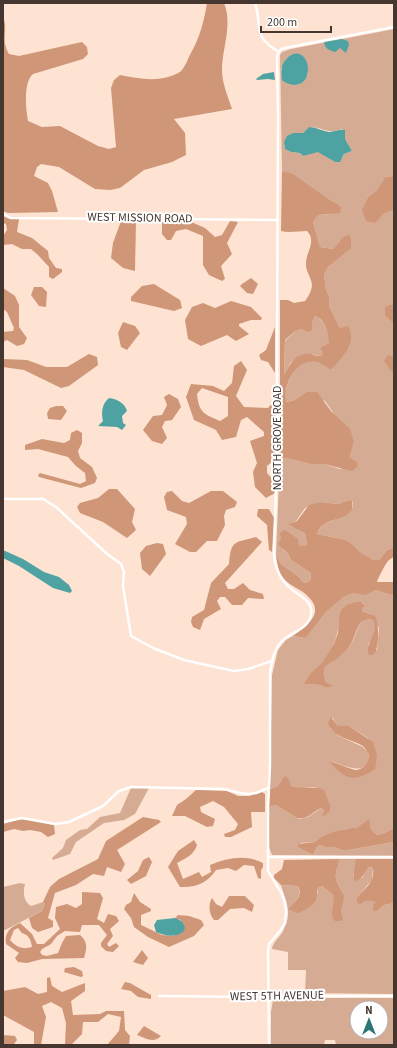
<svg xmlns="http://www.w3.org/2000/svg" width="397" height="1048" font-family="'Source Sans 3',sans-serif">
  <rect width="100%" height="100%" fill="#fee2d2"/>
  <g fill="#d6ab94" fill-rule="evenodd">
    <path d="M394 29V176L385 177 377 190 368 197 363 210 383 214 394 210V305H389L385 316 394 324V356L388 355 392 372H394V548L387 550 379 560H374L358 552 351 543 346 540 317 534C321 523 331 522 340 517 345 514 349 510 353 507V502L349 500 338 504 320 502 305 508 296 521 290 524 296 529 305 533 307 545 283 550 288 554 291 560 311 573 310 581 304 583 298 576 281 564 276 554 280 458 291 459 310 464H324L340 469 356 461 350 457 354 442 325 401 306 392 295 400 285 402C285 384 294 359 316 362 321 363 327 368 331 370L338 361 340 328 329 306V296L326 290 324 275 328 267 343 254 351 240 343 237 333 249 320 247 313 222 318 215 331 214 338 204C318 195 303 177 282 171L280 55 282 52 291 49ZM281 68 308 73C306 82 296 89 288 83 286 81 283 78 281 76ZM309 127C323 127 328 135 342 129L345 131V139L352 151 344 154 343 157 335 162 318 151 303 156 300 153 291 152 285 149 284 142 293 133H303Z"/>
    <path d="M315 316C323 318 331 335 329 342 328 347 323 352 321 356L310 354 291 362 284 376 285 341 295 331 302 329Z"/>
    <path d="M375 590 391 595 394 594V828L382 834 377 835 371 829 368 820 356 828 346 829 322 836 315 842 300 843 299 848 313 855 317 847 320 845C326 847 329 849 334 847L342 850H348L394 842V856L272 855 269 847V807L276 805 297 818 300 819 308 817 321 808 323 809 324 813 330 804C321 780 312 790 292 787L286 777 284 776 278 786 270 789 272 675 278 650 286 640 293 636 306 638 326 612 344 597 353 593 366 594ZM361 602 366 607 362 608V611L370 614 379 628 377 650 368 645C373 637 378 628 373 620 356 616 358 636 349 647 346 651 340 657 336 660 331 663 326 664 324 670 323 674 325 678 326 682L332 686 326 688 320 685 305 684C310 673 315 671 323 663 334 649 339 633 339 616ZM332 717 338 726H349L368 738 375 770C351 781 348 782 330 761 344 765 368 779 369 754L363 747 339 736 330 728Z"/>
    <path d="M131 788H149L135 814 124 820 104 823 76 842 70 854 53 860 52 858 63 848 66 840 80 830 87 829 100 817 120 813Z"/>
    <path d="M339 859H356V867L353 876 362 878 365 871 369 867 373 868 372 880 358 896 361 904 366 901 376 902 377 911 384 905 394 903V994L305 993 306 970H288V952L272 949C273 942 278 939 282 933 293 913 287 905 281 885L298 886C302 896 295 902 289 909L318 893V888L322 886 333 895 334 904 332 910 343 918C339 908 343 905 344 895 341 889 334 880 336 873 337 868 339 865 339 859Z"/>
    <path d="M20 883 25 884C23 892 23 901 31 906L43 902 45 904 42 911 3 931V887Z"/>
    <path d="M277 998H394V1045H336L335 1040H325L324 1045H271V1012L273 1000ZM357 1008H381V1032H357Z"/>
  </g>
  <g fill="#cf9677" fill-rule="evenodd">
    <path d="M207 3H224C233 25 222 48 222 70 222 83 228 97 232 109L174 119 185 133 186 155 172 162 144 170 120 188 110 190 95 189 59 167 41 164 37 167 34 176 48 183 52 191 58 212 8 213 3 211V17C9 31 0 38 9 54L19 56 82 42 87 47 88 54 83 59 33 74C23 83 26 108 28 121L42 127 60 126 98 146 109 149 116 147 111 88 114 80 120 75C139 79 162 83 180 72 185 68 188 58 191 53 200 37 204 21 207 3Z"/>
    <path d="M282 171 293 174 330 200 338 204 341 208 340 213 318 215 313 222 320 247 333 249 343 237 349 235 351 240V248L328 267 324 275 326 290 329 296V306L340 328 348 326C358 343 341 358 331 370 327 368 321 363 316 362 295 359 283 385 286 402L295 400 306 392H317L331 411 350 429 354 442 350 457 356 461 358 466 352 471 324 464H310L291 459 280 458V300H288L294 303 305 301C307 298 310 294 311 290 315 280 305 273 306 263 306 252 317 241 307 231 298 231 289 233 281 231ZM315 316C325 319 329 334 329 343L320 348 323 352 321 356C317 356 314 355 311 354 295 352 291 364 284 375L285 340 295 331 302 329 308 332 312 330V321Z"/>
    <path d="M394 176V210L383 214 375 223 366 221 362 210 368 197 377 190 385 177Z"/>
    <path d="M3 216 10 219H19L17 232 32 238 48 251 49 258 56 268 62 269V272L53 279 49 277V267L38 255 31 249H22L12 244 3 245V236L7 230 6 224 3 223Z"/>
    <path d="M121 221H136L135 271 123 268 111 258 113 243Z"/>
    <path d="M189 221 205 228 215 237 222 235 230 221 238 222 227 243 232 254 221 266 225 279 222 281 209 275 203 265V236L186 229 176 231 171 240H167L162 234V222Z"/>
    <path d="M251 278 258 284 253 294 247 293 240 286 242 284Z"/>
    <path d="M154 284 180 300 182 308 174 311 131 301V297L142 286Z"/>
    <path d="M34 287H42L47 292 46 307 39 306 31 295Z"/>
    <path d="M3 288 15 296 19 305V327L27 338 24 344 17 346 7 340 3 342V332L13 331 14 328 7 312 3 309Z"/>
    <path d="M231 301 251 307 262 318 261 320H251L239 324V326L249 334 236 341 227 335 201 346 188 339 185 320 192 307 203 303 215 308Z"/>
    <path d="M389 305H394V324L385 316V307Z"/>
    <path d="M123 322 135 326 140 333 127 350 121 347 118 333Z"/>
    <path d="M275 327V373L268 362 261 360 259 355 266 350Z"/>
    <path d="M89 354 97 357 98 365 69 386 61 388 24 370 3 367V359L27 360 46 367H67Z"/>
    <path d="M388 355 394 356V372H392L384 361Z"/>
    <path d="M241 361 247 370 236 396 244 407 268 408 275 400V459L267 466V473L275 482V493L266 498 255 487 253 472 257 463 250 441 264 436V432L247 417 241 420 236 437 222 440 216 430 194 420 186 397 191 384 213 386 224 391 232 383 234 366ZM202 388 228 397V416L220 421C204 414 199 413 197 394Z"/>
    <path d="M169 394 178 399 181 407 172 420 165 421 162 427 167 438 162 444 152 441 143 430 153 416 162 415 167 405 164 397Z"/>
    <path d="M56 406H63L67 411 61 420 48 419 47 413 50 408Z"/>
    <path d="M77 430 82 433V443L78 451 80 458 92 467 97 478 95 483 81 488 39 477 38 475 40 473 80 484 86 481 85 473 76 466 68 457 38 449 25 450V445L42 439 64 443 70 440 71 433Z"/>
    <path d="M109 489H117L135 509 132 522 136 530 127 538 103 522 80 513 77 507 80 503 98 498Z"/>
    <path d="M172 491 182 501 189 503 211 491H223L237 502 235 507 226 510 224 516 225 525 217 541H207L196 552H190L175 544 187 524 186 517 167 510 164 497 167 492Z"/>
    <path d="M349 500 352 501C357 523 323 514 317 534L346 540 351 543 359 552 374 560H379L387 550 394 548V557C393 557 389 560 388 561 386 563 377 580 377 582H394V594L391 595 375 590 366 595 353 593 344 597 326 612 306 638 293 636C311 622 327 611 303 592 297 588 290 585 285 580 278 573 277 563 276 554L281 564 298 576 304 583 310 581 311 573 291 560 288 554 278 544 281 539 280 533 285 530 298 539 299 546 307 545 305 533 296 529 289 524 297 521 309 505 320 502 338 504Z"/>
    <path d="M258 509H269L274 518 272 552 269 550 267 525 257 516Z"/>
    <path d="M256 537 262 542 225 583 228 589H234L243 583 250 590 263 594 264 599 248 598 242 605H232L225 597H220L217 601 221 609 204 619 200 630 193 627 191 622 192 617 204 610 211 583 229 564C231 540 234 543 256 537Z"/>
    <path d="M157 543 163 544 166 554 150 576 142 569 140 553 146 546Z"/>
    <path d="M356 602H361L366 607 362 608V611L375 616C379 623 379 643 376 650 376 652 374 654 372 655H369C364 643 380 633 373 620 356 616 357 636 349 647 346 651 340 657 336 660 331 663 326 664 324 670 323 674 325 678 326 682L333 686 326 688 320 685 304 684 310 674 323 662 334 644 338 633 339 616 342 609 347 605Z"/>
    <path d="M331 717 338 726H349L373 742 377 755 375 770C351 783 346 780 329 761 334 762 352 770 356 770 365 769 369 761 369 754 367 752 365 748 363 746 351 739 333 738 328 723Z"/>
    <path d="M284 776C290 777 289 783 292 787L319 788 324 790 330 804V811L324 816 322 815 324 813 323 809 321 808C312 812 308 820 297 818L276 805 269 807 270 789 278 786Z"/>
    <path d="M196 790 227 791 238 796H249L262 792 265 794V812H251L252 827 231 837H225L224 834 235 830 238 824 224 807 213 801 200 807 201 812 215 819 213 826 207 827 185 816H172L177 805 186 799Z"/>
    <path d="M143 817 159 820 161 822 117 850 125 864 121 872 107 867 104 876 93 874 76 885 55 893 48 918 53 921V927L38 932 32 928 29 918 42 911 45 904 43 902 50 887 59 879 98 859 106 841Z"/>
    <path d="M21 819 31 820 54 825 55 834 48 837 41 832 30 830 23 831 14 829 3 832V824Z"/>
    <path d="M369 819 371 829 377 835 382 834 394 828V842L348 850H342L334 847C329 849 326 847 320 845L317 847 313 855 299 848 298 844 315 842 322 836 337 831 352 828H356Z"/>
    <path d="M194 840 197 845C194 855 186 858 177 863L183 879 199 872 202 877 211 872 210 865C228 858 245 854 263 863V867L261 870V879L258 878 254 866 244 865 236 871 228 868 216 870C207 883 196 888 180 887L168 867 178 851Z"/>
    <path d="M149 857 152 862 146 876 131 884 127 880 138 871 143 860Z"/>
    <path d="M339 859C339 865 337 868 336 873 334 880 341 889 344 895 344 905 339 908 343 918L341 921H335C330 915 332 912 333 905 334 902 333 898 333 895L322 886 318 888 316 900 311 906 301 912 297 913 288 909C295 902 303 896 298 886L281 885 274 878V875L282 869 284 860Z"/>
    <path d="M356 859H394V903L384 905 377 911H375L373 910V906L376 902 366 901 361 904 357 903C355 891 376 888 373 868L369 867C363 873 363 880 354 881 353 875 355 866 356 859Z"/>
    <path d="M82 892 100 893 103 898 97 919 104 923 108 914 116 916 119 921 110 929 113 936 107 944 109 947 116 943 119 946 113 952 106 951 101 946V943L107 935 99 925H82L80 932 65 931 57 936 51 944 42 949 40 952 42 955 47 956 58 953 62 943 66 936 80 935C88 942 87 948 84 958L42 959 27 963 18 962 15 958 19 953 6 944C4 932 11 927 20 923L32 934 37 944H44L60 929 55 918 56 907 67 904 76 908 82 904ZM18 928 22 933C29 935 31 940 32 947 23 950 16 947 10 940L14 930Z"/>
    <path d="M134 893 140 902 151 909V911L141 915V925L162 935 174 936 181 920 175 918 178 915 189 916 201 920 204 925 194 936 169 947 148 937 134 927 131 918 124 909 126 905 131 902Z"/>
    <path d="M229 896H245L254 905 252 912 244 908 230 909 218 920H214C209 914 208 905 212 898L216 904 222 907Z"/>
    <path d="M142 950 148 958 143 965 133 962Z"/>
    <path d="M74 967 82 971 83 976 81 977 64 972 65 968Z"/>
    <path d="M50 977 52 986 62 992 85 983V991L71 1001 73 1015 100 1014 106 1011H124L125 1030 130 1036 129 1045H107L119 1031 121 1017 108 1014 98 1022H83L82 1034 72 1044V1045H65L66 1023 62 1008 51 1002 42 1006 46 1017 41 1045H34V1032L3 1015V991L25 987 38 994 47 992V978Z"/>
    <path d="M125 982 130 983 151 995V999L138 997 131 991 121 989Z"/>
    <path d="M144 1026 161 1036C154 1044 145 1038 137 1035Z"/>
    <path d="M3 1035 15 1036 17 1040 14 1044 3 1045Z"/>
  </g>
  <g fill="#4ea3a2">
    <path d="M342 39 348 41 349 45 346 53 340 48 335 52C329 50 325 49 324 42Z"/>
    <path d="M293 54C295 54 297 53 299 54 311 57 313 86 293 85 289 84 285 83 282 80 280 68 282 60 293 54Z"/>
    <path d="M274 72 275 80 268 79 257 80 256 79 263 74Z"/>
    <path d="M309 127C316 127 322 131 329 132 335 132 340 129 345 130V139L352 151 344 154 340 162H335L318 152 303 156 300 153 291 152 285 149 284 142 287 136 293 133H303Z"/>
    <path d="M109 398C117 399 125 403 127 411L122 416 123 423 126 425 122 430 117 427 98 426 103 421C101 412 102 404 109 398Z"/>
    <path d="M3 550 23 559 44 572 59 577 69 585 72 591 70 593 53 588 19 566 3 558Z"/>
    <path d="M175 918C181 920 183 922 185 928L183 932C174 938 166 936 156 932L154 925 157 920Z"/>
  </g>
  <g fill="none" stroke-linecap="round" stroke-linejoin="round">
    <g stroke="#fff" stroke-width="2.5">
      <path d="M255 3C263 28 251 35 279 52"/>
      <path d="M3 214 11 218 278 220"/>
      <path d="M3 499H43L56 507 106 553 121 564 124 572 123 586 131 636 153 648 184 660 234 671 248 669 272 661"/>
      <path d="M3 822 22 818 55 824 69 822 103 806 119 791 131 787 224 789 240 793 248 794 256 793 268 788"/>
      <path d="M268 857H394"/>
      <path d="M159 996 265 997 269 996H394"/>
      <path d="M269 1045 268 952 269 944 280 931 285 923 286 912 285 903 282 894 268 871V807L270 765V673C272 662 273 651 281 642 290 632 308 630 311 615 314 599 296 595 288 586 278 576 274 565 274 551 277 483 277 416 277 349 277 270 278 192 278 114L277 56 281 49 285 48 394 27"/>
    </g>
  </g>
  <g text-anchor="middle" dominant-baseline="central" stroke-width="4" stroke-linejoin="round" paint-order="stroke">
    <g font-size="12" fill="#453730" stroke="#fff">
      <text transform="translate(140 218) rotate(1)">WEST MISSION ROAD</text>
      <text transform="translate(277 438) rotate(-90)">NORTH GROVE ROAD</text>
      <text transform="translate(277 996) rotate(-1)">WEST 5TH AVENUE</text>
    </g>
  </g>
  <rect width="397" height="1048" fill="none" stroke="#453730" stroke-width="8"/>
  <g transform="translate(369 1020)"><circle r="19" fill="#ffffff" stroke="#b5afac"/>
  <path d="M0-3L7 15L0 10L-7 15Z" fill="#2b7575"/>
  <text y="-6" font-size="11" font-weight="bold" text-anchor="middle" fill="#453730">N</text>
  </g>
  <path d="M261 26v6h70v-6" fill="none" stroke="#453730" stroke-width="2"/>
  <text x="267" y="26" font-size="12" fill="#453730" stroke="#ffffff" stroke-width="3" paint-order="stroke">200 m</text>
</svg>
